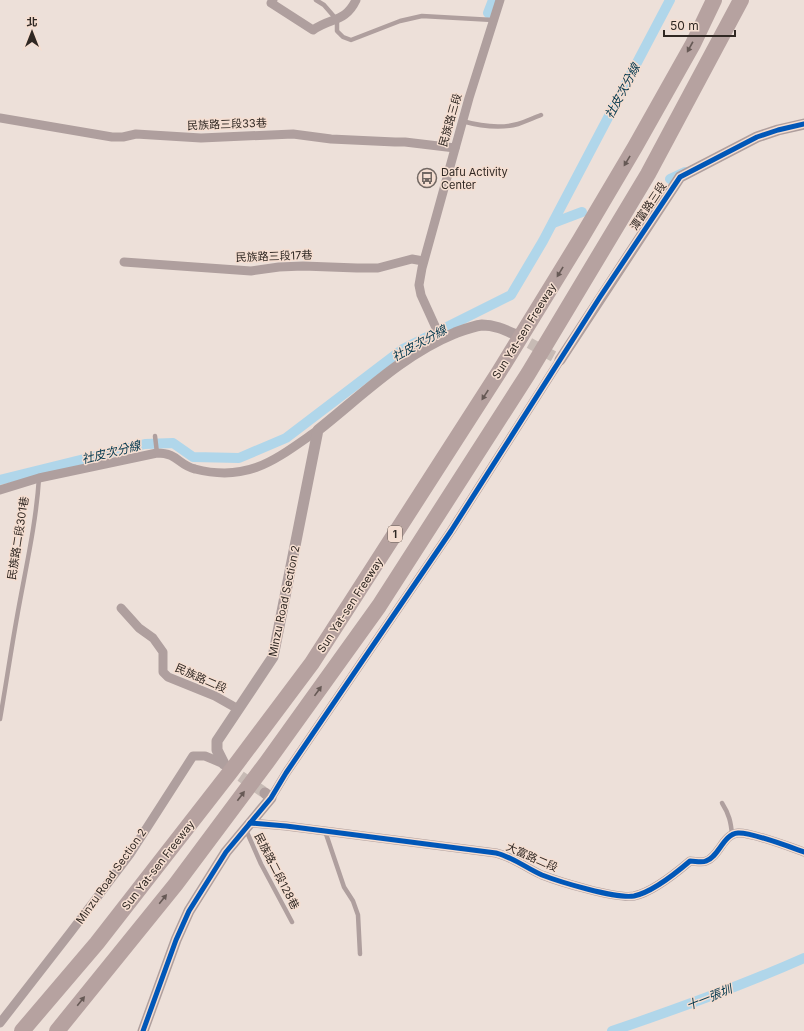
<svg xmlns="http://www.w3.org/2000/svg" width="804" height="1031" font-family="Inter,'Noto Sans TC',sans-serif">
  <rect width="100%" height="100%" fill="#ede0d9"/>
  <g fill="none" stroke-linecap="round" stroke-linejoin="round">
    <g stroke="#b0d6ea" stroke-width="10">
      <path d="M488 13 493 0"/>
      <path d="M670 179 685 172"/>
      <path d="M553 223 582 212"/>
      <path d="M0 480 145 444 173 443 193 457 239 458 286 438 403 349 511 295 543 241 670 0"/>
      <path d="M612 1031C677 1009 741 986 804 958"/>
    </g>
    <g stroke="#c7bbb5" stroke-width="11" stroke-dasharray="11 5.5" stroke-linecap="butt">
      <path d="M515 335 560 360"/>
      <path d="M227 767 265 793"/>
    </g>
    <g stroke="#af9f9e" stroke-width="4.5">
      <path d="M316 0 324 5 337 20V31L343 37 351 40 400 21 422 16 493 20"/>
      <path d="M462 121C480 126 500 129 518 124 525 122 533 118 541 115"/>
      <path d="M155 436 157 453"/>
      <path d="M0 719C6 685 11 650 17 617 25 571 36 525 39 478"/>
      <path d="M722 803C729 814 731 822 732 835"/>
      <path d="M246 830 261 864 292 922"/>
      <path d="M325 831 344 887 353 901 358 915 360 954"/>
    </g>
    <g stroke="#af9f9e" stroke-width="9">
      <path d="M273 0 271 3 313 30C331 17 345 23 356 0"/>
      <path d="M0 118 112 137H123L136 134 201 138 293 134 331 139 395 142H405L455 148"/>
      <path d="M124 262 251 271 279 267 303 266 357 268H378L412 259 423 261"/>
      <path d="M441 339 421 295 419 285 422 268 469 98 500 0"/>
      <path d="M0 490 39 478 157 453C178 453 178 465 195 469 249 483 276 459 318 430"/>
      <path d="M121 608 139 628 153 638 163 652V672L168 677 215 696 238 709"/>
      <path d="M271 798 286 773 451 531 560 360"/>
      <path d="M250 823 286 826 496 853C513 857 526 868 542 875 560 882 616 899 634 896 653 892 676 873 690 861 695 861 702 863 706 861 719 857 723 834 738 833 751 832 790 847 804 852"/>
      <path d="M0 1023 70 933 130 854 193 756H205L224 764"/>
    </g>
    <g stroke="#af9f9e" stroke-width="11">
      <path d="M560 360 680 177 757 137 778 130 804 124"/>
      <path d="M224 764 217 750V741L273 657 318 430C361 396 403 354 455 333 463 330 473 326 482 325 494 325 503 329 514 334"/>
      <path d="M143 1031 176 940 189 911 226 852 271 798 265 793"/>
    </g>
    <g stroke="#b6a2a0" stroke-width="16">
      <path d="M22 1031 97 943 231 771 312 663 499 372 580 240 635 147 693 44 714 0"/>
      <path d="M57 1031 176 884 267 762 379 606 528 374 648 174 741 0"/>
    </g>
    <defs>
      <g id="cycleway">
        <path d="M250 823 286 826 496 853C513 857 526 868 542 875 560 882 616 899 634 896 653 892 676 873 690 861 695 861 702 863 706 861 719 857 723 834 738 833 751 832 790 847 804 852"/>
        <path d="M143 1031 176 940 189 911 226 852 271 798 286 773 451 531 600 297 680 177 757 137 778 130 804 124"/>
      </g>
    </defs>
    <use href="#cycleway" stroke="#f5ded1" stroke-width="8"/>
    <use href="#cycleway" stroke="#0057b8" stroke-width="5"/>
  </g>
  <defs><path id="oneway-solid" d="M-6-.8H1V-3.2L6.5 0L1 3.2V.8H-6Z"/></defs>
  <g fill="#665955">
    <use href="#oneway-solid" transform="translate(690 47) rotate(119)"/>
    <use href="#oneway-solid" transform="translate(627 161) rotate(121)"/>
    <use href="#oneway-solid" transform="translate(560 272) rotate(121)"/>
    <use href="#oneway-solid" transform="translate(485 395) rotate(123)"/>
    <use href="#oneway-solid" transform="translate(318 691) rotate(-54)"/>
    <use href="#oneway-solid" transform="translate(241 796) rotate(-53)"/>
    <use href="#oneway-solid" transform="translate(163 899) rotate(-51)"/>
    <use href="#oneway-solid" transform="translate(81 1001) rotate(-51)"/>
  </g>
  <defs>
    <symbol id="bus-ring" viewBox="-11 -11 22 22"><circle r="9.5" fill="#f5ded1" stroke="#726863" stroke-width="1.5"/><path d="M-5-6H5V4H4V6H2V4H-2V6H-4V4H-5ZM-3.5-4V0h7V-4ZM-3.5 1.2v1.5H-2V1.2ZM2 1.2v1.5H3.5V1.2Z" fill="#726863"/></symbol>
  </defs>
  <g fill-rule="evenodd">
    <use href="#bus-ring" x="416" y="167" width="22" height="22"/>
  </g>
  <g text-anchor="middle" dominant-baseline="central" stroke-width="3" stroke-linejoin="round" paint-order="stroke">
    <rect fill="#f5ded1" stroke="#6b5f57" stroke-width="1" x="388" y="526" width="14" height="16" rx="3"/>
    <g font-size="10" font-weight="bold" fill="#302823">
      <text x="395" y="534">1</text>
    </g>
    <g font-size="11" fill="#302823" stroke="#f5ded1">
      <text transform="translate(450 120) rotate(-74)">民族路三段</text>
      <text transform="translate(227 124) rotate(-2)">民族路三段33巷</text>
      <text transform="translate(648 206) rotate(-56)">潭富路三段</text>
      <text transform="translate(274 256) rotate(-2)">民族路三段17巷</text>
      <text transform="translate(524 331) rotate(-58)">Sun Yat-sen Freeway</text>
      <text transform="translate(18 538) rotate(-81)">民族路二段301巷</text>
      <text transform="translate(284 601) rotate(-78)">Minzu Road Section 2</text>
      <text transform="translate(350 605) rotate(-57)">Sun Yat-sen Freeway</text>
      <text transform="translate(201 678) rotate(24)">民族路二段</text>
      <text transform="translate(532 857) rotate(24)">大富路二段</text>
      <text transform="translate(158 865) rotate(-52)">Sun Yat-sen Freeway</text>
      <text transform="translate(277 871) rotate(63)">民族路二段128巷</text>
      <text transform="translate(111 876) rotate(-55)">Minzu Road Section 2</text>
    </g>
    <g font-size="11" fill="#302823" stroke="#f5ded1" text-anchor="start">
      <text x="441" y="172">Dafu Activity<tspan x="441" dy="13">Center</tspan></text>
    </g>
    <g font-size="12" font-style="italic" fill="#03384e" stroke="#f5ded1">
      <text transform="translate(622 91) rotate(-62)">社皮次分線</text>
      <text transform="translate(419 343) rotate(-29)">社皮次分線</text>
      <text transform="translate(111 452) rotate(-14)">社皮次分線</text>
      <text transform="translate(709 997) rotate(-22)">十一張圳</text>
    </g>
  </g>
  <g transform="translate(32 32)" stroke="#f5ded1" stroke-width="3" paint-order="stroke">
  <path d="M0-3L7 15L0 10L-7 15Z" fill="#302823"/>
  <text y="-6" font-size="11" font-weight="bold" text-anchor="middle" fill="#302823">北</text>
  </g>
  <path d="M664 30v6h71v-6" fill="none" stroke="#302823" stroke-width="2"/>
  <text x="670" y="30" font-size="12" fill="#302823" stroke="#f5ded1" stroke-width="3" paint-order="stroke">50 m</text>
</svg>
